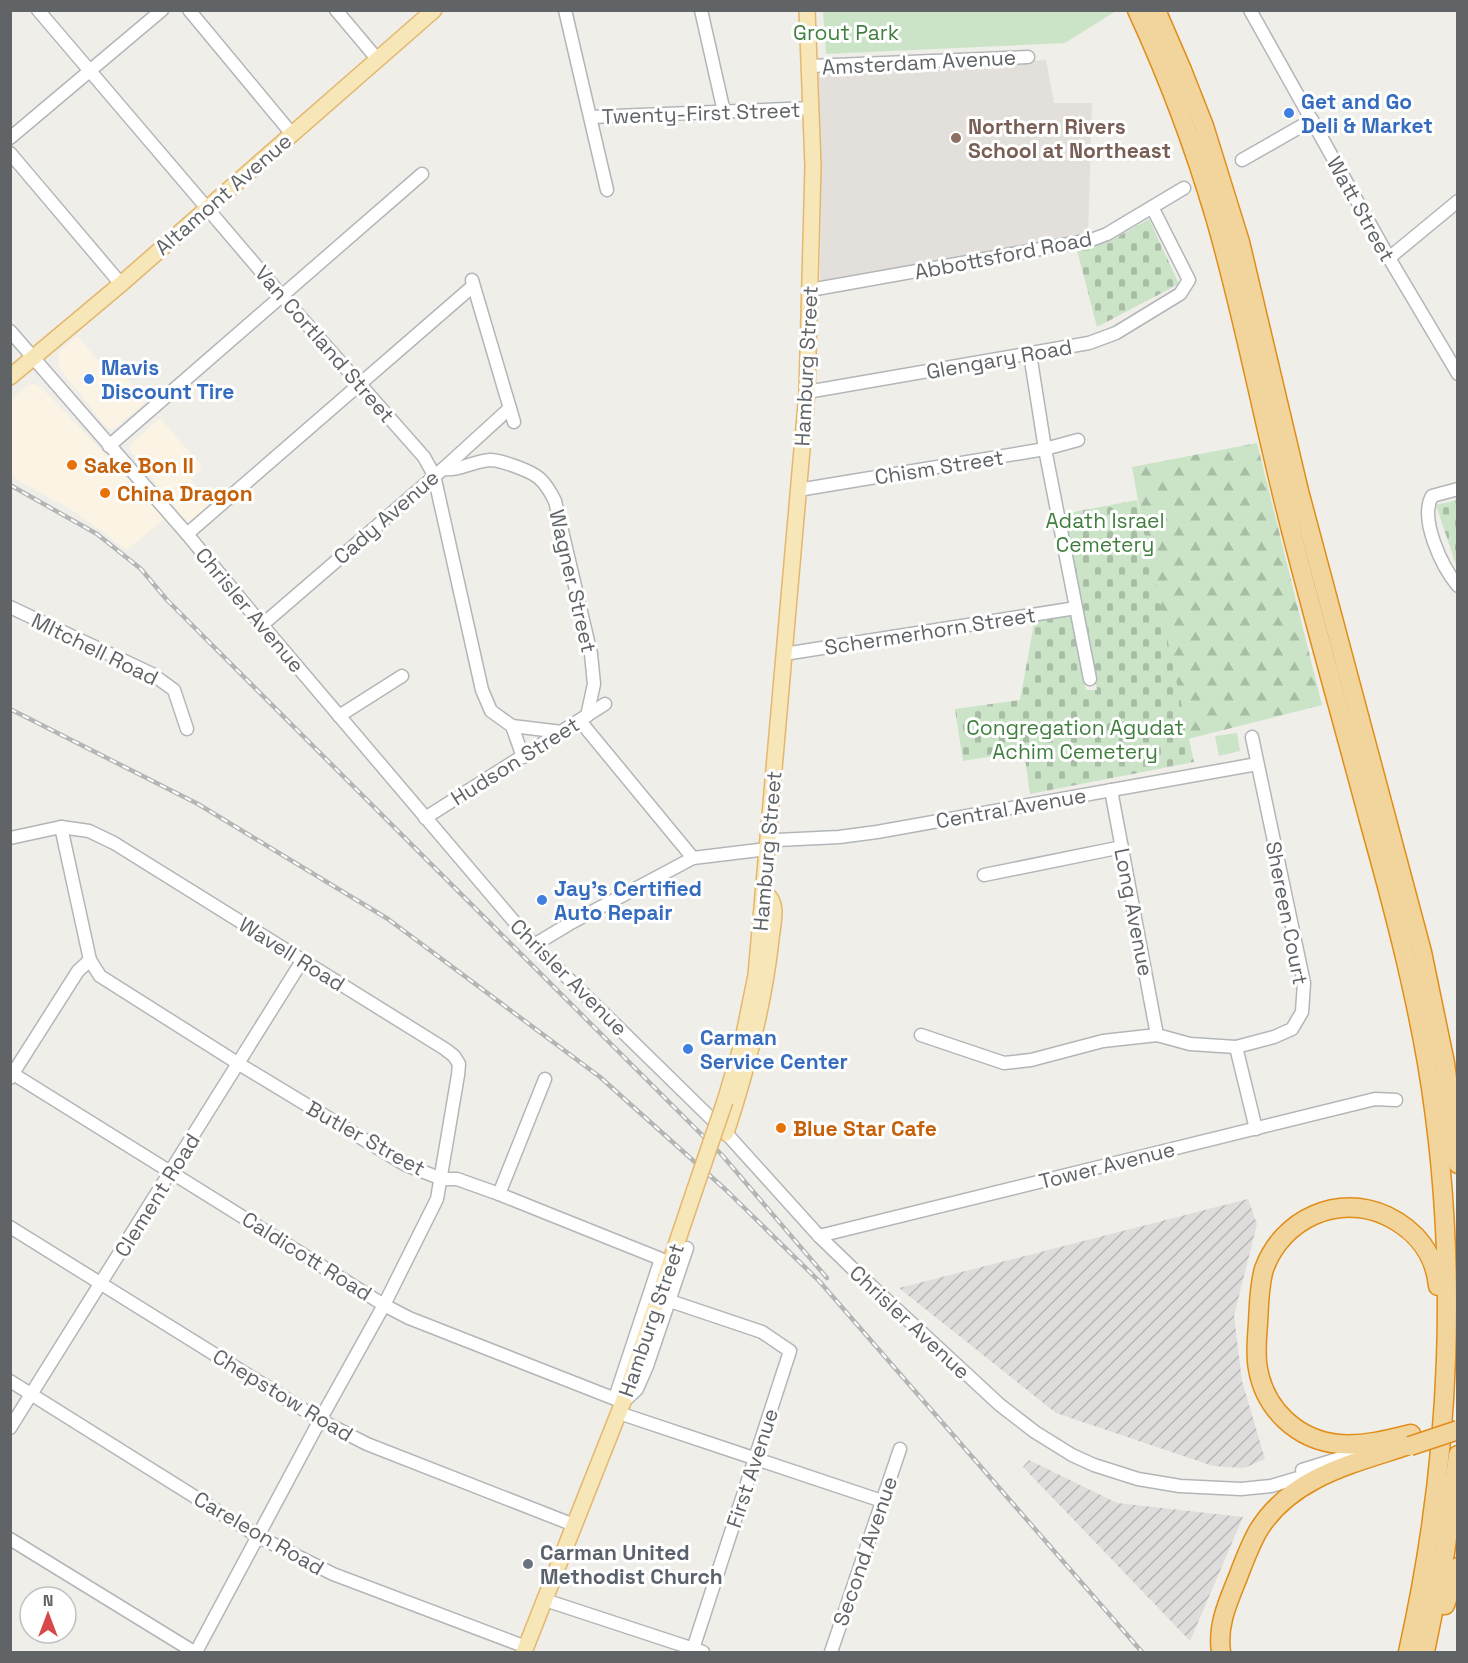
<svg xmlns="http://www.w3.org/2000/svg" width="1468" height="1663" font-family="'Space Grotesk',sans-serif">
  <defs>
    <pattern id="industrial-furrows" width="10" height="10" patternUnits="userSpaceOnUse" patternTransform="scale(1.5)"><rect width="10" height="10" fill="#dfdddb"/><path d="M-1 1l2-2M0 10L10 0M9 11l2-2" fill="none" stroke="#b8b7b5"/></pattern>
    <pattern id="forest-firs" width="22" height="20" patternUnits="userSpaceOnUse" patternTransform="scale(1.5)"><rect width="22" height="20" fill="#cbe4c8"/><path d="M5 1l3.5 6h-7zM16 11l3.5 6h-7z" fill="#a8bca6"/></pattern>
    <pattern id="cemetery-stones" width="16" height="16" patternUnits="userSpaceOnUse" patternTransform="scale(1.5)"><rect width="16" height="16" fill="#cbe4c8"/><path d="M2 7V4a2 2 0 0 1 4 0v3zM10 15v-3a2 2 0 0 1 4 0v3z" fill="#a8bca6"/></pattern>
  </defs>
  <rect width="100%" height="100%" fill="#f0eee9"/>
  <g fill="#fbf3e3">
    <path d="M77 336 108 371 115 365 147 401 115 428 111 429 106 427 60 369 58 363 59 352Z"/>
    <path d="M34 384 40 386 166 518 127 550 75 512 11 476V400L28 385Z"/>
    <path d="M160 418 202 466 201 470 191 479 196 486 194 488 211 508 190 526 129 449 131 444Z"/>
  </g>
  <g fill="url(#industrial-furrows)">
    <path d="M1248 1199 1257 1224 1234 1316 1242 1381 1265 1459 1244 1468 1213 1466 1056 1413 899 1288Z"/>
    <path d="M1029 1460 1117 1503 1243 1517 1190 1641 1023 1467Z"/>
  </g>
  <path fill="#e3dfda" d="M1046 60 1054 103H1092L1088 235 820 283 821 172 818 72Z"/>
  <path fill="url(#forest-firs)" d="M1257 443 1322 705 1188 739 1147 550 1132 467Z"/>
  <g fill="url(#cemetery-stones)">
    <path d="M1149 219 1179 284 1097 327 1077 250 1112 240Z"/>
    <path d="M1137 500 1194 762 1030 794 1024 751 963 761 955 709 1020 700 1035 618 1073 612 1086 690H1097L1063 514Z"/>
    <path d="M1457 500H1458L1457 568 1436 505Z"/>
  </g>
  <g fill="#cbe4c8">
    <path d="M823 11V10L1116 11 1065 43 826 54Z"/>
    <path d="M1237 733 1240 751 1219 756 1215 736Z"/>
  </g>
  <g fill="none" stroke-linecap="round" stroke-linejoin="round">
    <defs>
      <g id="minor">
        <path d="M38 10 282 296 424 457 434 475 482 690 491 711 512 726 562 732"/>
        <path d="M189 10 292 134"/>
        <path d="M336 10 378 60"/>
        <path d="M565 10 607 190"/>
        <path d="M701 10 724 112"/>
        <path d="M1250 10 1389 258 1458 374"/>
        <path d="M810 66 1028 57"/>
        <path d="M591 117 812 108"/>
        <path d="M10 138 162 10"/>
        <path d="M10 153 121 284"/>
        <path d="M1242 160 1312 120"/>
        <path d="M1389 258 1458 201"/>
        <path d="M472 280 514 422"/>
        <path d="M810 290 1091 240 1107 234 1184 188"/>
        <path d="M10 331 187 534 262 625 534 945 726 1133 819 1236 851 1267 1000 1405 1035 1432 1072 1455 1094 1465 1138 1479 1180 1486 1241 1489 1271 1486 1315 1473"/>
        <path d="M1030 354 1045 449 1090 679"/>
        <path d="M807 392 1089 343 1116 333 1180 294 1189 280 1152 207"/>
        <path d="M109 446 422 174"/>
        <path d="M443 469C459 471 474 461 490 460 501 460 531 471 539 478 546 484 551 493 555 501L591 654 594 684 587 716"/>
        <path d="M1458 489 1432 496C1419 519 1442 567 1458 586"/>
        <path d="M798 490 1045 449 1078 440"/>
        <path d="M187 534 473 286"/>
        <path d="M10 607 152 674 174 690 187 729"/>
        <path d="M262 625 443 469 510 408"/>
        <path d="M784 654 1076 608"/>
        <path d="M339 716 402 676"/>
        <path d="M580 721 693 858"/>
        <path d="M512 726 523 757"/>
        <path d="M1111 790 1157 1035"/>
        <path d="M425 818 605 704"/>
        <path d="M61 827 90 960 100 976 239 1064 406 1165 442 1179H457L499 1194 661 1259 615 1398"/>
        <path d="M10 838 61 827 89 831 114 843 445 1049 454 1056 459 1064 458 1075 437 1199 384 1305 320 1420 196 1652"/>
        <path d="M984 875 1122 847"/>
        <path d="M534 945 569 924 693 858 767 849 777 840 839 837 877 832 1257 764"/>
        <path d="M921 1035 1004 1063 1031 1060 1103 1041 1157 1035 1190 1044 1236 1047 1274 1037 1292 1029 1302 1012 1304 983 1252 737"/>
        <path d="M1236 1047 1256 1129"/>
        <path d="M10 1072 384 1305 409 1318 623 1402 637 1389 647 1366 687 1248"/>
        <path d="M10 1078 78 971 90 960"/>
        <path d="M499 1194 545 1079"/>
        <path d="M10 1227 320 1420 367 1444 574 1525"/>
        <path d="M819 1236 1375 1099 1396 1100"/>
        <path d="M670 1301 762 1332 790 1351 692 1652"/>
        <path d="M10 1381 259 1537 333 1574 526 1647"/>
        <path d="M619 1413 882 1501"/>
        <path d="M10 1428 302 961"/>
        <path d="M1302 1470 1360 1452"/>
        <path d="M10 1539 194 1652"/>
        <path d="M545 1600 703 1652"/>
        <path d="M831 1652 900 1449"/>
      </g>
      <g id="major">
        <path d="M10 377 121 284 434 10"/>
        <path d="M725 1101 742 1044 756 975 807 392 813 166 807 10"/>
        <path d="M726 1133C747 1069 764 1006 771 939 772 927 779 903 767 895"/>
        <path d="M524 1652 623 1402 695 1189"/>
      </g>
      <g id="highway">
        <path d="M1137 10C1168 77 1194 146 1215 217 1245 320 1264 426 1291 530 1316 628 1344 726 1370 824 1392 903 1413 982 1427 1063 1460 1259 1451 1460 1408 1652"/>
        <path d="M1156 10 1182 70 1204 126 1240 242 1299 491 1422 952 1445 1063 1458 1164"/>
        <path d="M1411 1434C1387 1440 1363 1446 1339 1444 1297 1440 1265 1409 1258 1369 1255 1354 1257 1338 1258 1323 1259 1305 1259 1286 1264 1269 1282 1219 1338 1193 1387 1216 1416 1230 1435 1254 1438 1286"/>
        <path d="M1445 1605 1458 1567"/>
        <path d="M1221 1652C1217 1625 1228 1602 1238 1577 1244 1561 1250 1545 1258 1531 1290 1478 1351 1464 1406 1446"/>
        <path d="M1425 1652 1445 1553 1458 1455"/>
      </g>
    </defs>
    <use href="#minor" stroke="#b3b6b9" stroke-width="15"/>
    <use href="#major" stroke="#e3b76e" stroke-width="18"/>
    <use href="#highway" stroke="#e08e19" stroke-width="21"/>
    <use href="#minor" stroke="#fff" stroke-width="12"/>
    <use href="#major" stroke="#f7e6b7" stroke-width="15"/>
    <use href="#highway" stroke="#f2d49d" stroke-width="18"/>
    <defs>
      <g id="rail">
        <path d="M10 485 97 534 141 569 167 600 722 1155 827 1278"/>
        <path d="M10 709 198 804 388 919 600 1077 726 1190 820 1282 1142 1652"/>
      </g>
    </defs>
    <use href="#rail" stroke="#b4b5b5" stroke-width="4.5"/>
    <use href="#rail" stroke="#fff" stroke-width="2" stroke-dasharray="7" stroke-linecap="butt"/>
    <defs>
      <path id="major-bridge" d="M695 1189 725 1101"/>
      <path id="highway-bridge" d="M1410 1446 1458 1430"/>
    </defs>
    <use href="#major-bridge" stroke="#e3b76e" stroke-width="18" stroke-linecap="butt"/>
    <use href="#highway-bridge" stroke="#e08e19" stroke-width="21" stroke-linecap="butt"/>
    <use href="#major-bridge" stroke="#f7e6b7" stroke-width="15"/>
    <use href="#highway-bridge" stroke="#f2d49d" stroke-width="18"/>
  </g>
  <g fill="#3f7fe0" stroke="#fff" stroke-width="2">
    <circle cx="1289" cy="113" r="6"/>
    <circle cx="89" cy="379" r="6"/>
    <circle cx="542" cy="900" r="6"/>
    <circle cx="688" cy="1049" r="6"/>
  </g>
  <circle fill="#8d6e63" stroke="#fff" stroke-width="2" cx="956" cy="138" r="6"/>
  <g fill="#e8710a" stroke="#fff" stroke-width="2">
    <circle cx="72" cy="465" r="6"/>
    <circle cx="105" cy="493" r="6"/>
    <circle cx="781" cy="1128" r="6"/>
  </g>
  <circle fill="#6b7280" stroke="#fff" stroke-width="2" cx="528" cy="1564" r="6"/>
  <g text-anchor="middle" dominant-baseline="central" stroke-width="6" stroke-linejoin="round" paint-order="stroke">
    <g font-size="21" fill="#417f3f" stroke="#fff">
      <text x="846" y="32">Grout Park</text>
      <text x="1105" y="520">Adath Israel<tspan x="1105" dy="24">Cemetery</tspan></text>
      <text x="1075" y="727">Congregation Agudat<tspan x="1075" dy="24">Achim Cemetery</tspan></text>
    </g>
    <g font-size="21" fill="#606467" stroke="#fff">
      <text transform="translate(919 62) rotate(-3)">Amsterdam Avenue</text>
      <text transform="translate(701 113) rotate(-2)">Twenty-First Street</text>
      <text transform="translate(223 194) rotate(-41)">Altamont Avenue</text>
      <text transform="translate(1361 209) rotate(61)">Watt Street</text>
      <text transform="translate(1003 255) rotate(-11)">Abbottsford Road</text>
      <text transform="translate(325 344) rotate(49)">Van Cortland Street</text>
      <text transform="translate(999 359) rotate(-10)">Glengary Road</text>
      <text transform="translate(806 366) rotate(-87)">Hamburg Street</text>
      <text transform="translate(939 467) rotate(-9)">Chism Street</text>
      <text transform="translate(386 517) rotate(-41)">Cady Avenue</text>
      <text transform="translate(573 581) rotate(77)">Wagner Street</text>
      <text transform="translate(250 610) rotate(50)">Chrisler Avenue</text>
      <text transform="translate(930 631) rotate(-9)">Schermerhorn Street</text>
      <text transform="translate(95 649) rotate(26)">MItchell Road</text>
      <text transform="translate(515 761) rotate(-32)">Hudson Street</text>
      <text transform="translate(1011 808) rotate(-10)">Central Avenue</text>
      <text transform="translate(767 851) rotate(-85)">Hamburg Street</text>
      <text transform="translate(1134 912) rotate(79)">Long Avenue</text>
      <text transform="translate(1287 913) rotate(79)">Shereen Court</text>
      <text transform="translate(292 954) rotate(32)">Wavell Road</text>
      <text transform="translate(569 977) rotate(45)">Chrisler Avenue</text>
      <text transform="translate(366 1138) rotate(29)">Butler Street</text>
      <text transform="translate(1107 1165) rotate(-14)">Tower Avenue</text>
      <text transform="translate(157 1195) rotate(-58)">Clement Road</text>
      <text transform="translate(307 1256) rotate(32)">Caldicott Road</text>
      <text transform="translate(651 1320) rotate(-71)">Hamburg Street</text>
      <text transform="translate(910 1322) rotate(43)">Chrisler Avenue</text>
      <text transform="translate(283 1395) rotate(31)">Chepstow Road</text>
      <text transform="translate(752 1468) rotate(-72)">First Avenue</text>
      <text transform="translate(259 1533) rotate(30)">Careleon Road</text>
      <text transform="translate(865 1551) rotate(-71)">Second Avenue</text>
    </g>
    <g font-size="21" font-weight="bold" fill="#366cbe" stroke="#fff" text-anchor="start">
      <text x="1301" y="101">Get and Go<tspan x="1301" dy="24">Deli &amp; Market</tspan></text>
      <text x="101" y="367">Mavis<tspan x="101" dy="24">Discount Tire</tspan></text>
      <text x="554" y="888">Jay's Certified<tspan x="554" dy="24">Auto Repair</tspan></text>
      <text x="700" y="1037">Carman<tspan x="700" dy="24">Service Center</tspan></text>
    </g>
    <g font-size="21" font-weight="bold" fill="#785e54" stroke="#fff" text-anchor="start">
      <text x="968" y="126">Northern Rivers<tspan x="968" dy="24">School at Northeast</tspan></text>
    </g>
    <g font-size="21" font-weight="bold" fill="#c56008" stroke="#fff" text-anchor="start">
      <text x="84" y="465">Sake Bon II</text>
      <text x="117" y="493">China Dragon</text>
      <text x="793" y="1128">Blue Star Cafe</text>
    </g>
    <g font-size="21" font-weight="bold" fill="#5b616d" stroke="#fff" text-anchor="start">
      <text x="540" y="1552">Carman United<tspan x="540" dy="24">Methodist Church</tspan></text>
    </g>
  </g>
  <rect width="1468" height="1663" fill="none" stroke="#606467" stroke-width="24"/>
  <g transform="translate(48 1615)"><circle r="28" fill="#ffffff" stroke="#bfc1c2" stroke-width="1.5"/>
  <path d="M0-4.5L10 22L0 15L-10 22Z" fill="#d8474a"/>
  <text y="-9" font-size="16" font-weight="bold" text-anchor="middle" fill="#606467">N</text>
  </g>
</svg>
